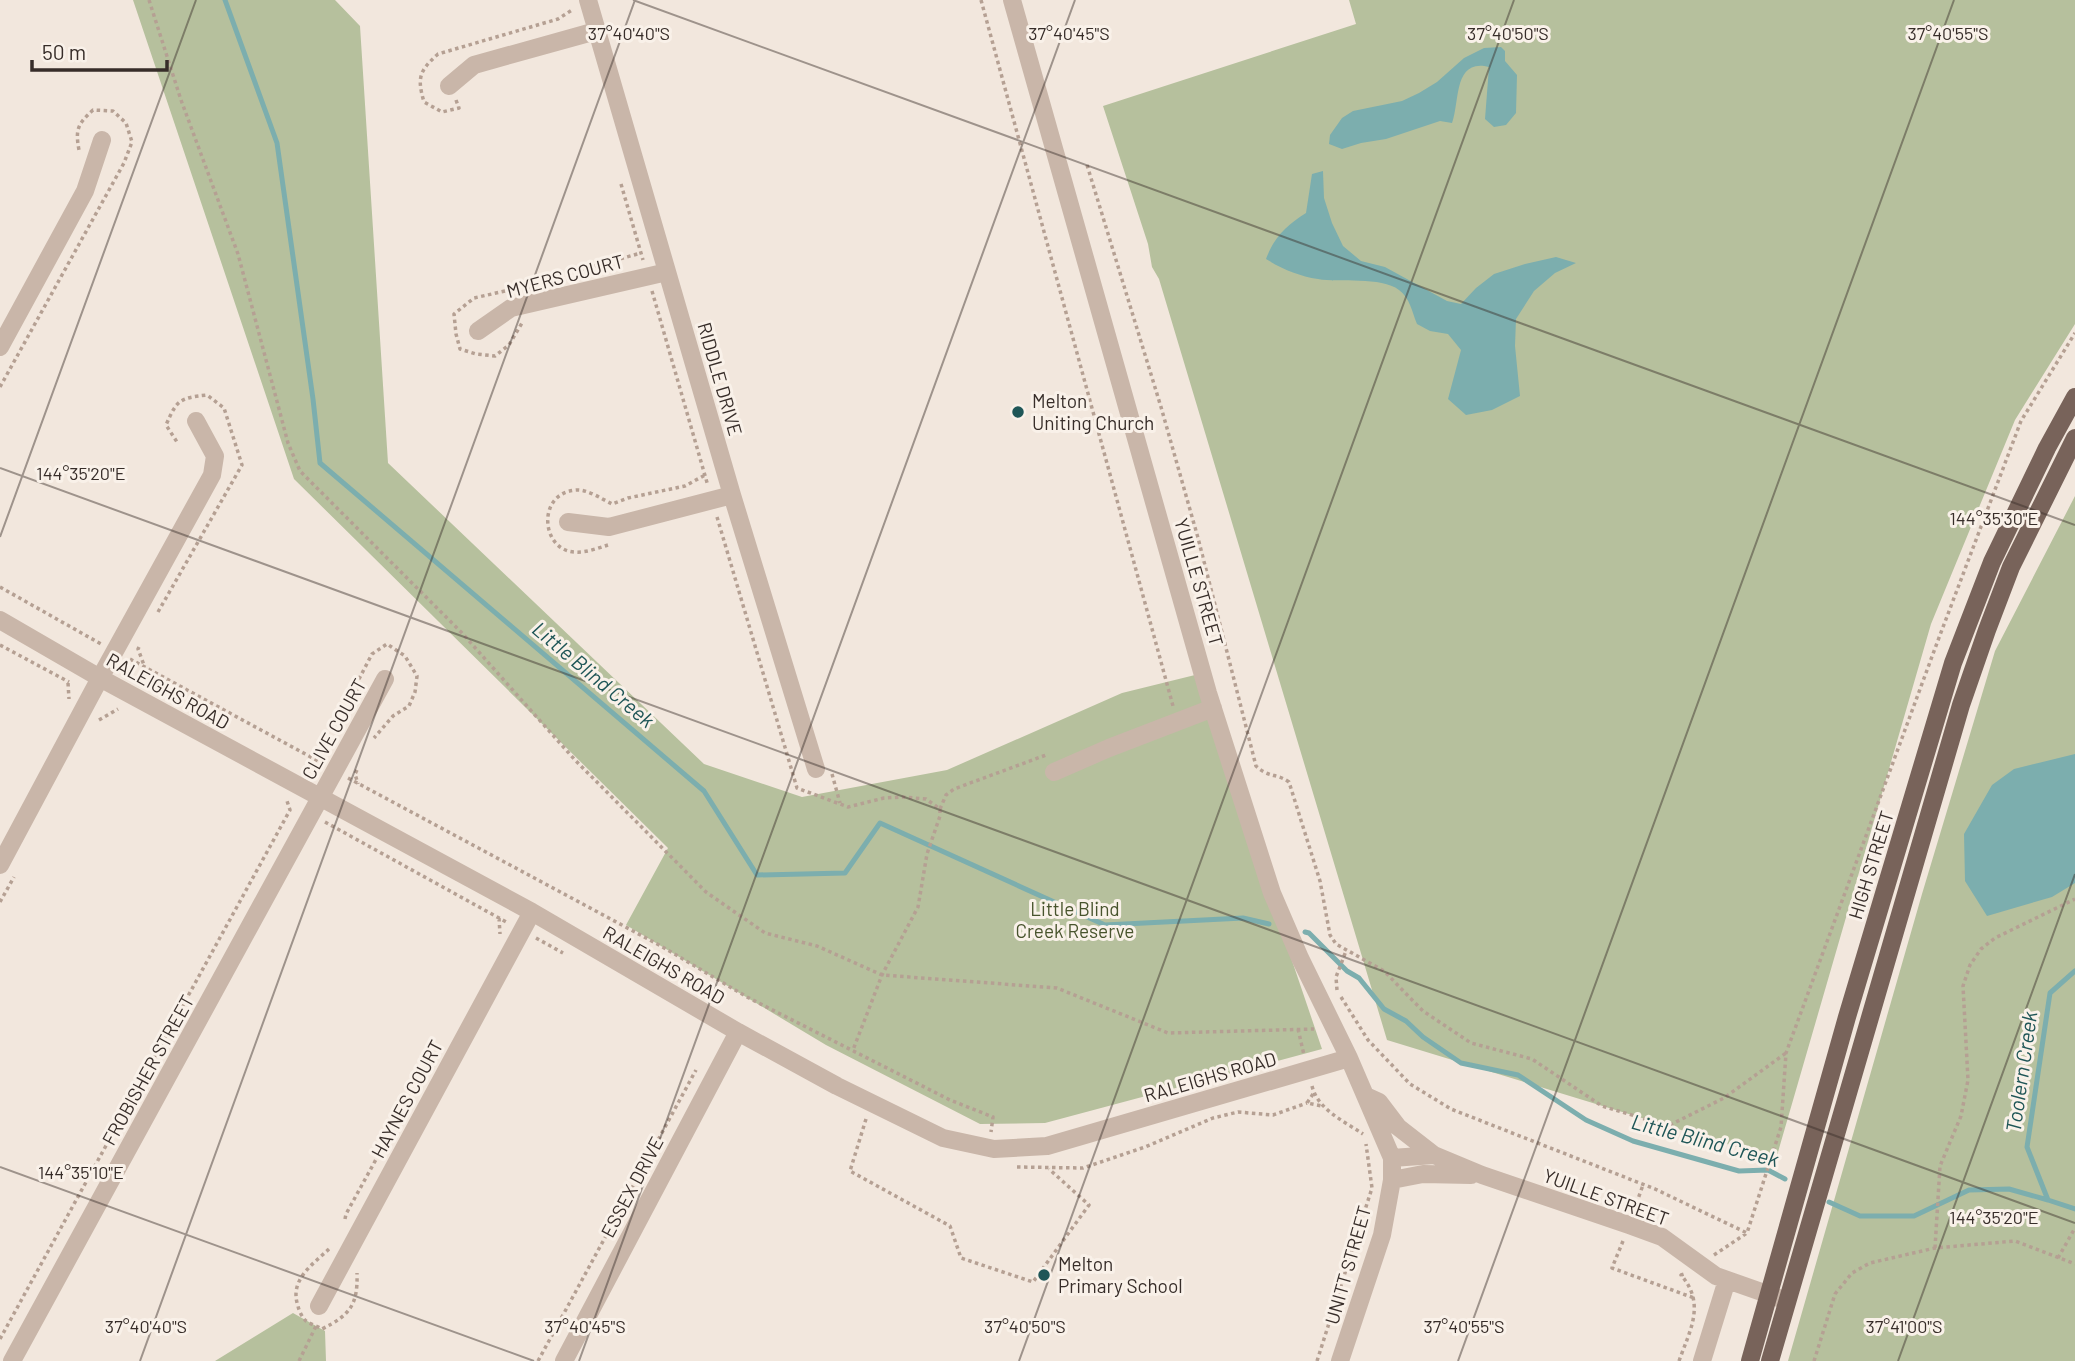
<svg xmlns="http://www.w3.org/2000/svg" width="2075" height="1361" viewBox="0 0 2075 1361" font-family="Barlow,sans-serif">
<rect width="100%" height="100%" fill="#f2e7dd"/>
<path fill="#b6c09d" d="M 133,0 L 335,0 L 360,26 L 388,463 L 704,764 L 802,797 L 947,770 L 1122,693 L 1195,675 L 1322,1049 L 1045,1123 L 980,1124 L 826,1045 L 626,925 L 668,848 L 294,479 Z
M 1349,0 L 2075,0 L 2075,324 L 2015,420 L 1931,624 L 1776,1159 L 1387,1040 L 1159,279 L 1152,267 L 1148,244 L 1103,106 L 1356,24 Z
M 2075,496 L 2075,1361 L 1788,1361 L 1922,894 L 1995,651 Z
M 293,1313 L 325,1331 L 326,1361 L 215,1361 Z"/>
<path fill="#7caeae" d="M 1501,47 L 1505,51 L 1505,61 L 1517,75 L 1516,113 L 1506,125 L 1494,127 L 1485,119 L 1489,67 C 1453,58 1460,102 1452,123 L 1440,121 L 1386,139 L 1361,143 L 1342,149 L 1329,144 L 1330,135 L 1342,118 L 1353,111 L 1402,101 L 1419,93 L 1437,82 L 1464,58 L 1484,48 Z
M 1323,171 L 1324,198 L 1332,223 L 1343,246 L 1361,261 L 1385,267 L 1447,301 L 1461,304 L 1476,288 L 1494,274 L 1525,264 L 1556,257 L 1576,263 L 1555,273 L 1534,291 L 1516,319 L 1515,346 L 1520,396 L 1492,410 L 1466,415 L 1448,399 L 1461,350 L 1448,334 L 1430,331 L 1417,324 C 1412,312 1410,298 1399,290 C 1381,276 1339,283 1318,279 C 1299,276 1282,269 1266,259 C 1274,237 1287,225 1306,213 L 1312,174 Z
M 2075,754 L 2075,883 L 2052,897 L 1987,916 L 1965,881 L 1964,834 L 1992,785 L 2014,769 Z"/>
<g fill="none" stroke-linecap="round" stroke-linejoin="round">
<path stroke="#7caeae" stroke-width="5" d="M 225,0 L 277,143 L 313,399 L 320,463 L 704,791 L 757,875 L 845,873 L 880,823 L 1105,925 L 1243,918 L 1269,924
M 1305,932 L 1309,933 L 1347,971 L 1359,978 L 1384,1009 L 1406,1021 L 1423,1037 L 1461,1063 L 1518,1075 L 1586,1120 L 1633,1141 L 1739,1171 L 1768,1170 L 1785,1179
M 2075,971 L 2050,993 L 2027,1147 L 2048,1200 L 2075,1209
M 1829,1202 L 1860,1216 L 1914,1216 L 1969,1190 L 2009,1189 L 2048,1200"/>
<path stroke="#b5a093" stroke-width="3.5" stroke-dasharray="3.5 3.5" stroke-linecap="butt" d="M 149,0 L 181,100 L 238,254 L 288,443 L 300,471 L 462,633 L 575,760 L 706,892 L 765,933 L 817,946 L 882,975 L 1057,988 L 1168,1033 L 1314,1029
M 981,0 L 1173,706
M 456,100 L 459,108 L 442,112 L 424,102 C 417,78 419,71 438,54 L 558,19 L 572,10
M 1087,165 L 1161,407 L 1198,538 L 1256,766 C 1269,778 1276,773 1289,782 L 1320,881 L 1330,935 L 1336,944 L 1384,971 L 1423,1011 L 1471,1043 L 1532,1059 L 1602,1106 L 1668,1126 L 1724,1098 L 1786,1053
M 621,184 L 643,260
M 526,285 L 641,253
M 505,291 L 474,298 L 454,314 L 456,334 L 460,349 L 476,354 L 495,356 L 509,345 L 522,323
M 652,291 L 708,486
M 0,387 L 124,163 L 132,142 L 126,123 L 113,111 L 93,110 C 78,124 75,129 79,150
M 717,517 L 797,788 L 848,807 L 884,798 L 902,797 L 926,799 L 940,809 L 940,816 L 927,854 L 918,907 L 882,975 L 853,1050
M 608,545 C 598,548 586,553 575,552 C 541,551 536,493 576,490 C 587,489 602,499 612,504 L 628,498 L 685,486 L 705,475
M 0,587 L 101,644
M 158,612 L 242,465 L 224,408 L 207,395 C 179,398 177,400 166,425 L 177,442
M 0,645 L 69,682
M 139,647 L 138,649 L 144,665
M 130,659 L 320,762
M 68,683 L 69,699
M 356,693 L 359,679 L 372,654 L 387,644 L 405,656 L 417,676 L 415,692 L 409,706 L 393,716 L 374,738
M 99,720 L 118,709
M 357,770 L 355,774 L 358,784
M 832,774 L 840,803
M 348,778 L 661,946 L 747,997 L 950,1100 L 993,1117 L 991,1132
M 940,809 L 946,795 L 954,789 L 1046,755
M 325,822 L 508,923
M 0,902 L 14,877
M 499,918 L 500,934
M 536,938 L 563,953
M 1337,990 L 1336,977 L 1346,951
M 1341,997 L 1368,1040 L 1410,1084 L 1451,1109 L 1655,1189 L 1747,1233
M 1298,1029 L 1304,1055
M 1312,1086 C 1318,1110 1344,1121 1363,1134
M 1313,1094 L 1307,1103 L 1322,1106
M 866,1119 L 850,1171 L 950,1226 L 961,1258 L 1033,1282 L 1089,1205 L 1049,1169
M 1017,1167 L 1083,1168 L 1145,1147 L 1213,1118 L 1238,1112 L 1273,1115 L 1307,1103
M 1634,1210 L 1643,1185
M 345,1219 L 346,1214 L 390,1134
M 1623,1241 L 1612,1268 L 1694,1298
M 1935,1248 L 1940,1166 L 1961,1116 L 1968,1080 L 1963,986 L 1970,965 L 1981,949 L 1995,938 L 2075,899
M 329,1249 C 312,1265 289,1280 298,1306 C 299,1311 302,1317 306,1321 C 310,1324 317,1326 322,1329 C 350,1315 358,1305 357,1273
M 1714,1255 L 1747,1233 L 1781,1127 L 1786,1053 L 1937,643 L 2021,421 L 2075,333
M 2058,1258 L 2075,1228
M 0,1339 L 290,810 L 287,801
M 299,1361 L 316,1326
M 538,1361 L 696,1070
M 1317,1361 L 1372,1188 L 1366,1144
M 1679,1361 C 1690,1330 1706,1304 1681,1275 L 1684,1274
M 1814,1361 L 1835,1294 L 1852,1273 L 1870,1263 L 1935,1248 L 2015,1241 L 2075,1264"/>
<path stroke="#c9b6a9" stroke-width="18" d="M 588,0 L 732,495 L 816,769
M 1012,0 L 1208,693 L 1272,893 L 1300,958 L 1349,1058 L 1392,1158 L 1392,1180 L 1382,1235 L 1340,1361
M 449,86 L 474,65 L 596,31
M 478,331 L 511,308 L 667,272
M 0,347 L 85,191 L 102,140
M 568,522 L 609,527 L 732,495
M 0,620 L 100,678 L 532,912 L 738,1032 L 837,1086 L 943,1138 L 994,1149 L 1047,1146 L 1349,1058
M 1054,772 L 1109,748 L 1213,708
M 0,865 L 100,678 L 212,475 L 215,456 L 196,421
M 1368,1097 L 1379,1102 L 1398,1127 L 1434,1155
M 1392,1158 L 1434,1155 L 1482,1175 L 1629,1225 L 1662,1237 L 1716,1276 L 1787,1301
M 1392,1180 L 1423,1174 L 1471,1175
M 319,1306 L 532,912
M 12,1361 L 385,679
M 564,1361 L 738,1032
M 1702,1361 L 1727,1280"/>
<path stroke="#78635a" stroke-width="18" d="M 1750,1361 L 1847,1017 L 1953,663 L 1992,562 L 2047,448 L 2075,397
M 1770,1361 L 1961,705 L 1987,630 L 2011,567 L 2075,438"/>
</g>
<path fill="none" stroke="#372d29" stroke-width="2" stroke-opacity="0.45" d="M 633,0 L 2075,525M 0,468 L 2075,1223M 0,537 L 196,0M 0,1167 L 534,1361M 140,1361 L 635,0M 579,1361 L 1075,0M 1019,1361 L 1514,0M 1458,1361 L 1954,0M 1898,1361 L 2075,874"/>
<g fill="#1f5657" stroke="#f9f1e9" stroke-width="2.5">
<circle cx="1018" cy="412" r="7"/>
<circle cx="1044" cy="1275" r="7"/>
</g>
<g text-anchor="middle" stroke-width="6" stroke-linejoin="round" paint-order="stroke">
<g font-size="19" fill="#372d29" stroke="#f9f1e9">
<text transform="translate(565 276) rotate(-15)" y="7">MYERS COURT</text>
<text transform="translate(720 379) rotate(74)" y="7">RIDDLE DRIVE</text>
<text transform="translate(1199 582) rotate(74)" y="7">YUILLE STREET</text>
<text transform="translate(168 691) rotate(29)" y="7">RALEIGHS ROAD</text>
<text transform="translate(334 729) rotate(-61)" y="7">CLIVE COURT</text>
<text transform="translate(1871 865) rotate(-73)" y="7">HIGH STREET</text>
<text transform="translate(664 965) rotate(30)" y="7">RALEIGHS ROAD</text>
<text transform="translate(148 1070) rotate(-61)" y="7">FROBISHER STREET</text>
<text transform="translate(1210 1077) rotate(-16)" y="7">RALEIGHS ROAD</text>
<text transform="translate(407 1099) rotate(-62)" y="7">HAYNES COURT</text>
<text transform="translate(632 1187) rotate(-62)" y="7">ESSEX DRIVE</text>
<text transform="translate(1606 1197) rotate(20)" y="7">YUILLE STREET</text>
<text transform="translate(1348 1265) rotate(-74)" y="7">UNITT STREET</text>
</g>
<g font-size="19" fill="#372d29" stroke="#f9f1e9" text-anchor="start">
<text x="1032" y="408">Melton<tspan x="1032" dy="22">Uniting Church</tspan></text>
<text x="1058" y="1271">Melton<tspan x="1058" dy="22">Primary School</tspan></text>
</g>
<g font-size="19" fill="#48542d" stroke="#f9f1e9">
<text x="1075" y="916">Little Blind<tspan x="1075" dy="22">Creek Reserve</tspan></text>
</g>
<g font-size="21" font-style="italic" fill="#1f5657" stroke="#f9f1e9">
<text transform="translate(593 675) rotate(40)" y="7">Little Blind Creek</text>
<text transform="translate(2022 1072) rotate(-82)" y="7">Toolern Creek</text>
<text transform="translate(1705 1141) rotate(15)" y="7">Little Blind Creek</text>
</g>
</g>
<g font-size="18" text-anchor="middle" fill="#372d29" stroke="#f9f1e9" stroke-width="6" stroke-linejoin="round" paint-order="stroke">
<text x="629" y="40">37°40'40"S</text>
<text x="1069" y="40">37°40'45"S</text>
<text x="1508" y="40">37°40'50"S</text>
<text x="1948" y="40">37°40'55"S</text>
<text x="81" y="480">144°35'20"E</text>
<text x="1994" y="525">144°35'30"E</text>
<text x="81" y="1179">144°35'10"E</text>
<text x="1994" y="1224">144°35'20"E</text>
<text x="146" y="1333">37°40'40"S</text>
<text x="585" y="1333">37°40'45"S</text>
<text x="1025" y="1333">37°40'50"S</text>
<text x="1464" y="1333">37°40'55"S</text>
<text x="1904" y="1333">37°41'00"S</text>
</g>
<path d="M32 60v10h135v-10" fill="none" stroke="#372d29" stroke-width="3.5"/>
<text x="42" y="60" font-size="21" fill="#372d29" stroke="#f9f1e9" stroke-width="5" paint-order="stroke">50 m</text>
</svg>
